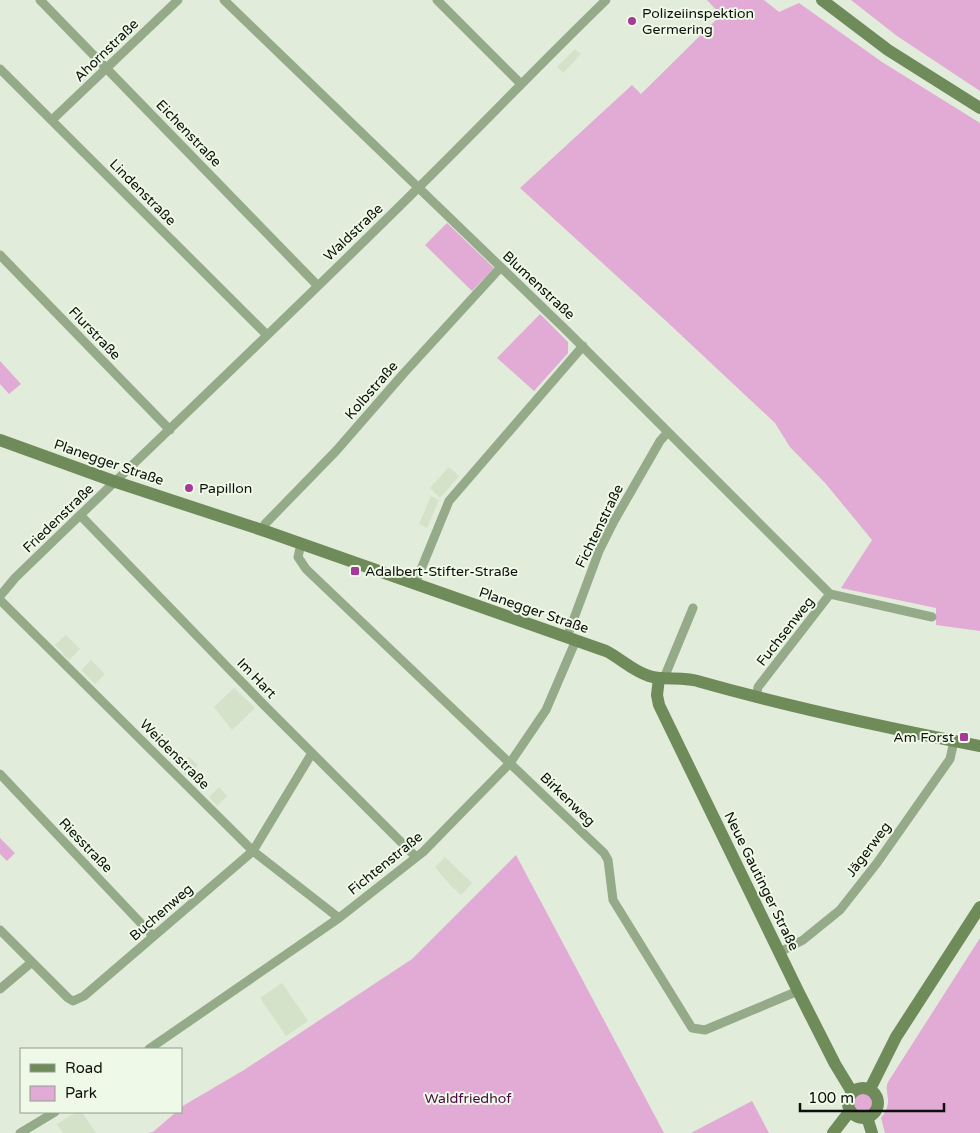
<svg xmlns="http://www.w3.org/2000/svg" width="980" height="1133" viewBox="0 0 980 1133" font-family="'Varela Round',sans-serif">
<rect width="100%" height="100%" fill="#e1ecda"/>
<path fill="#d3e2c9" d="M 575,49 L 581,54 L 563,73 L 557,67 Z
M 449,467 L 459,476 L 440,498 L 430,488 Z
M 431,496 L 439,500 L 427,528 L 419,524 Z
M 66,635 L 80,649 L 69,660 L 55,645 Z
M 91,660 L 105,674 L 95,684 L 81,670 Z
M 234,688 L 255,708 L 232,730 L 214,707 Z
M 189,757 L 198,765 L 186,776 L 178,767 Z
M 219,787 L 227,796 L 217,806 L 209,797 Z
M 445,857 L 472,883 L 461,895 L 451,886 L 435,867 Z
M 282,983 L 308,1021 L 286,1036 L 260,998 Z
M 77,1112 L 82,1112 L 96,1133 L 63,1133 L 57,1124 Z"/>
<path fill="#e1abd6" d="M 707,0 L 764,0 L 779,12 L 799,3 L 882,62 L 980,123 L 980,631 L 936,625 L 936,608 L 841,588 L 872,540 L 826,484 L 790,447 L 775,423 L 665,320 L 520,188 L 632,85 L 641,94 L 721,15 Z
M 851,0 L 980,0 L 980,91 L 897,36 Z
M 447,223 L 494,268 L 472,291 L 425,245 Z
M 540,314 L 568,342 L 568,353 L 534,391 L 497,358 Z
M 0,361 L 21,384 L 9,394 L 0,384 Z
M 0,838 L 15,853 L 7,861 L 0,854 Z
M 516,855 L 664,1133 L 148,1133 L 153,1132 L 176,1112 L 181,1112 L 181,1107 L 244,1070 L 412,959 Z
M 980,938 L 980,1133 L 885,1133 L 881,1118 C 895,1100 883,1094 888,1082 Z
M853 1103a10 10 0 1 1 20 0a10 10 0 1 1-20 0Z
M 752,1101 L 769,1133 L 691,1133 Z"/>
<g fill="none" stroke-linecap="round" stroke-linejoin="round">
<path stroke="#95aa88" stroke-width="9" d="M 40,0 L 318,286
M 224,0 L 567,331 L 830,594
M 437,0 L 520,83
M 0,69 L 267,335
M 52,120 L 178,0
M 0,255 L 170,430
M 80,515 L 263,704 L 416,857
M 262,530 L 265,524 L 336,451 L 404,373 L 501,267
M 301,544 L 298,557 L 306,569 L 604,853 L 608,860 L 613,900 L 692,1028 L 705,1030 L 798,991
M 415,584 L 449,501 L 583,346
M 0,596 L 15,578 C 149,448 285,320 418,188 C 481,126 542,62 606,0
M 0,600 L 253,851 L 339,918
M 567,637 L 599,551 L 614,521 L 660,441 L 668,432
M 664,678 L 693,608
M 756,698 L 758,687 L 830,594 L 932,617
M 0,774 L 153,936
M 0,930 L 32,962
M 780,952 L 803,940 L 840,910 L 877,863 L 950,759 L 954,741
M 0,989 L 32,962 L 68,998 L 73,1001 L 84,996 L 253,851 L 312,753
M 149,1049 L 339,918 L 423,852 L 510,763 L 546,710 L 576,640
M 20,1133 L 55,1112"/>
<path stroke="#6e8b59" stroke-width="12" d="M 822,0 L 888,50 L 980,108
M 0,440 L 116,482 L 268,532 L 606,651 C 620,658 633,671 649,676 C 665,681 683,676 701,682 C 793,708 887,728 980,746
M 659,678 L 657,695 L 659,705 L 798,991 L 835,1064 L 852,1092
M848 1103a15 15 0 1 1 30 0a15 15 0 1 1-30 0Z
M 870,1089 L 896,1037 L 980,907
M 867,1117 L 872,1133
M 833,1133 L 850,1111"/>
</g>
<g fill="#a73998" stroke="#eef9e7" stroke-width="2">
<circle cx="632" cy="21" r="5"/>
<circle cx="189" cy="488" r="5"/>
<rect x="350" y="566" width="10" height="10" rx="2.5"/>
<rect x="959" y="732" width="10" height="10" rx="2.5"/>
</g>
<g text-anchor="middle" stroke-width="4" stroke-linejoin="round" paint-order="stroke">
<g font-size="14" fill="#0e110b" stroke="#eef9e7" text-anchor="start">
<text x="642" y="18">Polizeiinspektion<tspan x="642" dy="16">Germering</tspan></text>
<text x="199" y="493">Papillon</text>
<text x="365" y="576">Adalbert-Stifter-Straße</text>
<text x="954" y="742" text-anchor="end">Am Forst</text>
</g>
<g font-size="14" fill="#0e110b" stroke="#eef9e7">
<text transform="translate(106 50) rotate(-44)" y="5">Ahornstraße</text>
<text transform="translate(189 133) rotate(46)" y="5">Eichenstraße</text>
<text transform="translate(143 192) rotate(45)" y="5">Lindenstraße</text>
<text transform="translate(353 232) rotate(-44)" y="5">Waldstraße</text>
<text transform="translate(539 285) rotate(43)" y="5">Blumenstraße</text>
<text transform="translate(95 333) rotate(46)" y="5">Flurstraße</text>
<text transform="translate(371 390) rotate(-49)" y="5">Kolbstraße</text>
<text transform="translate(109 462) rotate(19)" y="5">Planegger Straße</text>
<text transform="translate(58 518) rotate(-44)" y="5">Friedenstraße</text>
<text transform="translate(599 526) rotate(-64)" y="5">Fichtenstraße</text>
<text transform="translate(534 610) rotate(19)" y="5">Planegger Straße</text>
<text transform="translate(785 631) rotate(-52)" y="5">Fuchsenweg</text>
<text transform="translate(257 678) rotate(46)" y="5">Im Hart</text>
<text transform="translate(175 754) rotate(45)" y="5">Weidenstraße</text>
<text transform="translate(568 799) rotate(44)" y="5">Birkenweg</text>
<text transform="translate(86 845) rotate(46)" y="5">Riesstraße</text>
<text transform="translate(868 849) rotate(-53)" y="5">Jägerweg</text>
<text transform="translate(385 863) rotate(-39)" y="5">Fichtenstraße</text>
<text transform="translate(762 881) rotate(64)" y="5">Neue Gautinger Straße</text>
<text transform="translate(161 912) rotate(-41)" y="5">Buchenweg</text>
</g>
<g font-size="14" fill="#4c0a45" stroke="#eef9e7">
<text x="468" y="1103">Waldfriedhof</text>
</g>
</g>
<rect x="20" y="1048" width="162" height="65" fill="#eef9e7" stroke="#949c8f"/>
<rect x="30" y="1064" width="25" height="8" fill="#6e8b59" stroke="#949c8f"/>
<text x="65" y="1073" font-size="15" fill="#0e110b">Road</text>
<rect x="30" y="1086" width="25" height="15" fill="#e1abd6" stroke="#949c8f"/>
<text x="65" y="1098" font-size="15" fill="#0e110b">Park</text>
<path d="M800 1103v8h144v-8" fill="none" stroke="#0e110b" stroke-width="2.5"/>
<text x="808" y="1103" font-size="15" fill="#0e110b" stroke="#eef9e7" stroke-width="4" paint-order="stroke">100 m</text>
</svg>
